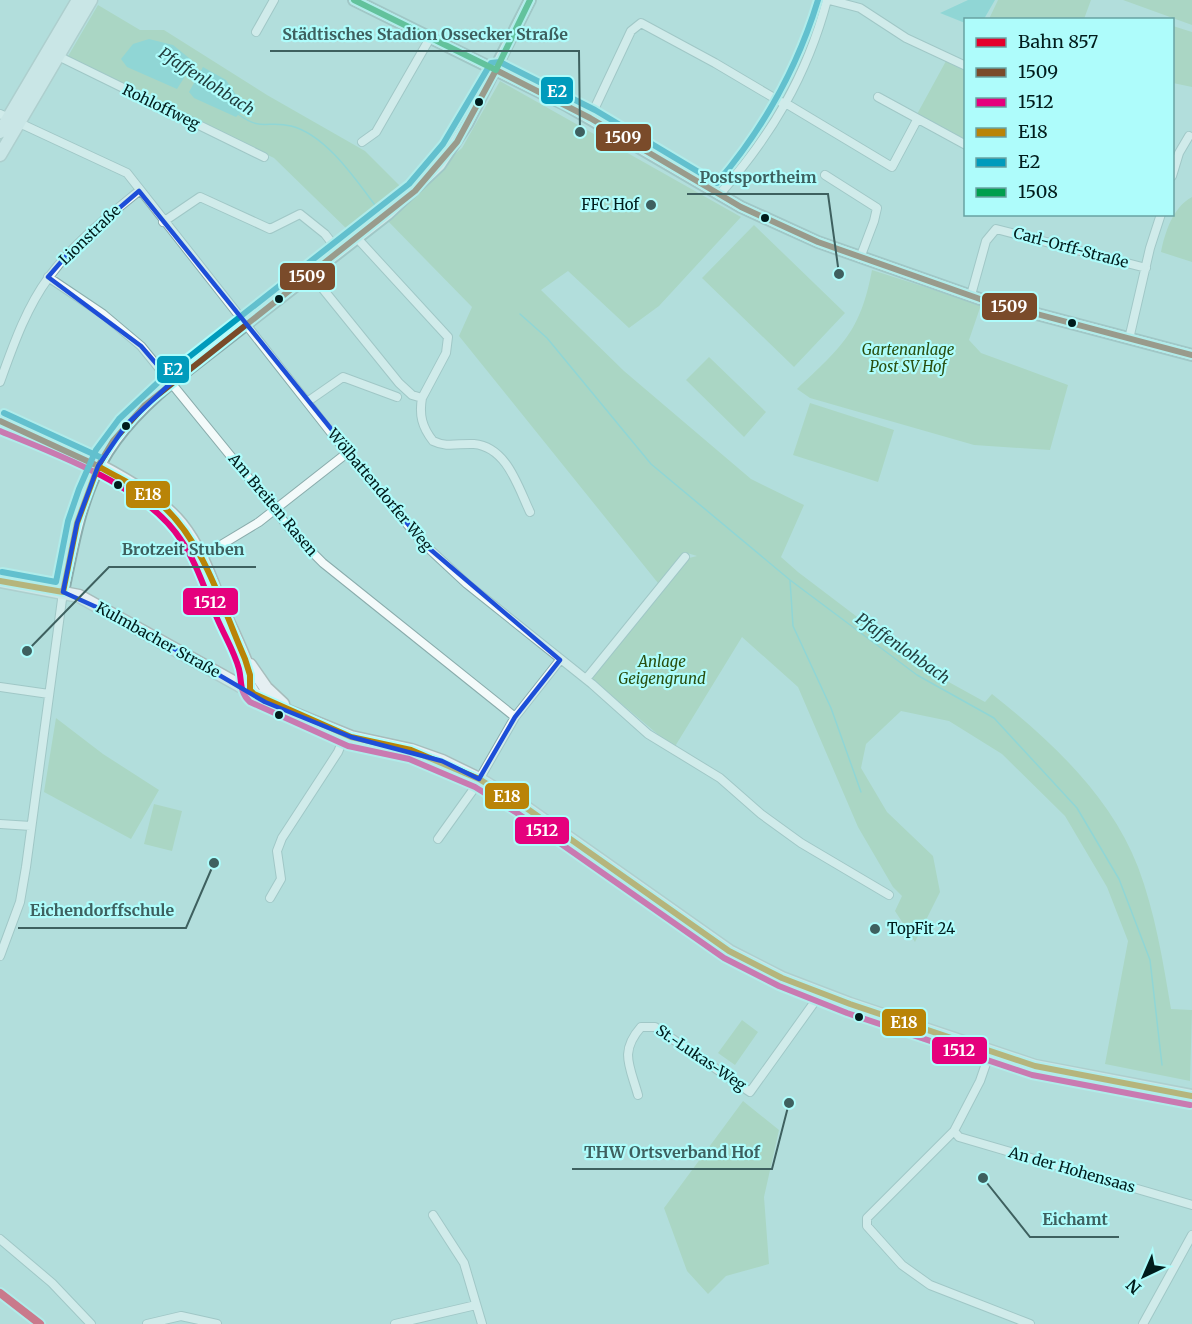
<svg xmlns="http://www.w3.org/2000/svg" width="1192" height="1324" viewBox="0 0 1192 1324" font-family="Merriweather,serif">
<rect width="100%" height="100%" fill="#b2dedc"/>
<path fill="#a0cda6" d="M 998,0 L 1091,0 L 1084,19 L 989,19 Z
M 1123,0 L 1192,0 L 1192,25 Z
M 98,5 L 140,30 L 164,30 L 267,95 L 365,151 L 408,194 L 462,148 L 500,81 L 741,217 L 659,306 L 629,328 L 568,271 L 541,290 L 624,371 L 751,479 L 804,505 L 781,557 L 798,572 L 927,670 L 985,702 L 992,694 C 1051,741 1110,795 1138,867 C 1155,912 1163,961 1171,1009 L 1192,1010 L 1190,1081 L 1105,1064 L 1128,941 L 1107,887 L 1065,816 L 1002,754 L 949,721 L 901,711 L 866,744 L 861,768 L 887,812 L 933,856 L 940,892 L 915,942 L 895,911 L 902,896 L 893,887 L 858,827 L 798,687 L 742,637 L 674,748 L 591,678 L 689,558 L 697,556 L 684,552 L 658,583 L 459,336 L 472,307 L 382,215 L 353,235 L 274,158 L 67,58 Z
M 1173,26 L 1192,32 L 1192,87 L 1173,83 Z
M 946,61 L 965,71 L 965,144 L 916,116 Z
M 1192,197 L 1192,262 L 1161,252 C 1165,232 1173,207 1192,197 Z
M 754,225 L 845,313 L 794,367 L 702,278 Z
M 872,270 L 981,305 L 969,340 L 981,353 L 1068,385 L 1050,450 L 974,445 L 810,398 L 797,389 C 842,346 860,333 872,270 Z
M 709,357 L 766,412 L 744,437 L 686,380 Z
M 810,403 L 894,430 L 878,482 L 793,455 Z
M 56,718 L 103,754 L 159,790 L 131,839 L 44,792 Z
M 154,804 L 182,811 L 172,851 L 144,844 Z
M 742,1020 L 758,1032 L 735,1065 L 718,1053 Z
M 743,1101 L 779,1130 L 764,1197 L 769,1264 L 726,1276 L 708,1294 L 687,1271 L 664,1208 Z"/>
<path fill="#66cdcd" d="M 968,0 L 995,0 L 984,19 L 966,20 L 965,23 L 940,13 Z
M 149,39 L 173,45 L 194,62 L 177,89 L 127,67 L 121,59 L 133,44 Z
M 203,67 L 226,80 L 245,108 L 236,117 L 194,98 L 189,92 Z"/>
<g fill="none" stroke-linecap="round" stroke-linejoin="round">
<path stroke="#66cdcd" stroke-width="1.5" d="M 238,114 C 262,132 267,120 291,126 C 328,135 360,186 381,213
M 520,314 L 547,338 L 651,464 L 790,580 L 917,675 L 994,718 L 1077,808 L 1119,879 L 1150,960 L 1162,1065
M 790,580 L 793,626 L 831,708 L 861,792"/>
<g stroke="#8aacac" stroke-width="10">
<path id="street" d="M 829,0 L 860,8 L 906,38 L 966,66
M 256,32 L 274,0
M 58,56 L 264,157
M 878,97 L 966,145
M 787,104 L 892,167 L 917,120
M 0,114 L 127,173 L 347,453 L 424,544 L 467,584 L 592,684 L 648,734 L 720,778 L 761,814 L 801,843 L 889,895
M 590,118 L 631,31 L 641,23 L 715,63 L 786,105
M 362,142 L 376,132 L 430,38
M 825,175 L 877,208 L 874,221 L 860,258
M 1172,176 L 1179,153 L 1189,136
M 719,195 C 771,136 807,76 827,0
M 163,222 L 200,197 L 270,229 L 300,214 L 325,234 L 338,251
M 310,273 L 399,383 L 412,395 L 422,398 L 446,353 L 448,337 L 357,238
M 48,277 L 103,314 L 141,346 L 295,535 L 323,563 L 515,717
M 971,295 L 986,241 L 996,229 L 1146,268
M 1129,339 L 1150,248 L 1161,214
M 0,382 C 13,346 26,308 49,277 C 74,243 107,217 139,191
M 422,398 C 419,415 422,427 433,441 C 447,448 459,443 474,444 C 507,447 518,487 530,512
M 307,402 L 343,377 L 397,397
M 201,557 L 259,522 L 347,453
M 586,679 L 685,557
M 0,687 L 49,694
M 0,824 L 31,826
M 438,839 L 473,790 L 515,717 L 560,660
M 270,898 L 281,879 L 277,851 L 282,838 L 338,752 L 345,735
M 0,956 L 20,902 L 26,867 L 63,592
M 990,1052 L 980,1081 L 954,1131 L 867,1218 L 867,1226 L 902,1265 L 930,1285 L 1030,1324
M 638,1095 C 630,1066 619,1052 641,1027 L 655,1027 L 750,1092 L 821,993
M 954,1131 L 959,1137 L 1192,1205
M 433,1215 L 464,1263 L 482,1324
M 0,1239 L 52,1283 L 91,1324
M 147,1324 L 181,1316 L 217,1324
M 395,1324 L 476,1305
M 1143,1324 L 1192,1235"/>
</g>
<g stroke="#8aacac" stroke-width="14">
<path id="secondary" d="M 354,0 L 566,105 L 741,207 L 818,242 L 980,299 L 1192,355
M 63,592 C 83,493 91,450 172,382 L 388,214 L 440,165 L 467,124 L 530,0"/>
</g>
<g stroke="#a7bdbc" stroke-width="15">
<path id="primary" d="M 0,132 L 78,0
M 0,155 L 91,0
M 0,421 C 53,443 145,480 181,524 C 201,549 211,580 223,610 C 231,629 241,648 248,668 L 249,685 L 254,694
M 0,581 L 79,596 L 280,708 L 351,737 L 411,750 L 442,761 L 479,779 L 522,805 L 729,951 L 782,978 L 850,1004 L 1035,1066 L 1192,1096
M 250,665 L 266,688 L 283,704"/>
</g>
<use href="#street" stroke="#f3fafa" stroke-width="8"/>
<use href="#secondary" stroke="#edf4f6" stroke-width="10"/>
<use href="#primary" stroke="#e5eff2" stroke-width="12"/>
<g stroke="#aefcfb" stroke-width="10">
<path id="bus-1" d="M 496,70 L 590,118 L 741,207 L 818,242 L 980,299 L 1192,355
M 0,421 L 98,466
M 98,466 L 113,441 L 145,405 L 415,191 L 457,142 L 496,70"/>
</g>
<g stroke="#aefcfb" stroke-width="10">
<path id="bus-2" d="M 0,431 C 58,455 146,486 181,540 C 199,566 207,598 221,627 C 227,640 235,654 239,669 C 242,681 239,692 250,702 L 348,746 L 409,759 L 475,787 L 517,813 L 724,958 L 779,986 L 847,1013 L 1032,1075 L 1190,1105"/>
</g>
<g stroke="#aefcfb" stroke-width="10">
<path id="bus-3" d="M 0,581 L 63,592 L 77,523 L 98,466 C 118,478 144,489 162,505 C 205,544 222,607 245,659 L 250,675 L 250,690 L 254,694 L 351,737 L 411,750 L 479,779 L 522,805 L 729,951 L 782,978 L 850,1004 L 1035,1066 L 1192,1096"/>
</g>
<g stroke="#aefcfb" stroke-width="10">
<path id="bus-4" d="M 4,413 L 102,458
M 2,572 L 56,582 L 68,521 L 79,489 L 96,450 L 119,419 L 166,375 L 409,184 L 443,144 L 491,63 L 500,62 L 595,110 L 717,183 C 764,128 797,69 818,0"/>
</g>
<g stroke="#aefcfb" stroke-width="10">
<path id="bus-5" d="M 354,0 L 496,70
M 496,70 L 530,0"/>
</g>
<use href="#bus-1" stroke="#7a4b2a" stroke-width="6"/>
<use href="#bus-2" stroke="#e5007d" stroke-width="6"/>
<use href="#bus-3" stroke="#b98407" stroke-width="6"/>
<use href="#bus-4" stroke="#009bbc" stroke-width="6"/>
<use href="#bus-5" stroke="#009f4e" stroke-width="6"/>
<g stroke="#aefcfb" stroke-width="12">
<path id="rail-1" d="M 0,1293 L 40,1324"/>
</g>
<use href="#rail-1" stroke="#e4002b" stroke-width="8"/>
</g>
<path d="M0 0H1192V1324H0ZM 139,191 L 424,544 L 560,660 L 515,717 L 479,779 L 442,761 L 351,737 L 265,702 L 125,620 L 63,592 L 77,523 L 98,466 L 126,425 L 172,382 L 141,346 L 48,277 L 74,247 Z" fill="#b2dedc" fill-opacity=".55" fill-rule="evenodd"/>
<path fill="none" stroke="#1d4ed8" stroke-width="4.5" stroke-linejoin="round" d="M 139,191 L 424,544 L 560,660 L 515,717 L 479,779 L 442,761 L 351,737 L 265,702 L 125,620 L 63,592 L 77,523 L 98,466 L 126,425 L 172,382 L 141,346 L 48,277 L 74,247 Z"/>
<g fill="#001c1c" stroke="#aefcfb" stroke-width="2">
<circle cx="479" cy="102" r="5"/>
<circle cx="765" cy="218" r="5"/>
<circle cx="279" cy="299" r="5"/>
<circle cx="1072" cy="323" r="5"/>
<circle cx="126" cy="426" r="5"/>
<circle cx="118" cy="485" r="5"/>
<circle cx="279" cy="715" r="5"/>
<circle cx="859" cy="1017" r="5"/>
</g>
<g fill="#3e605f" stroke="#aefcfb" stroke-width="2">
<circle cx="651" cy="205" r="6"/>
<circle cx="875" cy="929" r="6"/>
</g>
<g text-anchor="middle" stroke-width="4.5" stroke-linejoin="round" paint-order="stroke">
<g font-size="15" fill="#001c1c" stroke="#aefcfb">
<text transform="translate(161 107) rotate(26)" y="5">Rohloffweg</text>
<text transform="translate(90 235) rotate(-44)" y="5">Lionstraße</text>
<text transform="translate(1071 248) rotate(15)" y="5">Carl-Orff-Straße</text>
<text transform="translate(380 490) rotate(50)" y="5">Wölbattendorfer Weg</text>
<text transform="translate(273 505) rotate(50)" y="5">Am Breiten Rasen</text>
<text transform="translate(158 640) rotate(29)" y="5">Kulmbacher Straße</text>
<text transform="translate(701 1058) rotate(34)" y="5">St.-Lukas-Weg</text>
<text transform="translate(1072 1170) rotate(16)" y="5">An der Hohensaas</text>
</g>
<g font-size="15" fill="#001c1c" stroke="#aefcfb" text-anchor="end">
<text x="639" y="210">FFC Hof</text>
<text x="887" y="934" text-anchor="start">TopFit 24</text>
</g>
<g font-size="15" font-style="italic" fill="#294e0e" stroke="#aefcfb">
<text x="908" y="355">Gartenanlage<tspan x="908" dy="17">Post SV Hof</tspan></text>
<text x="662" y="667">Anlage<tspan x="662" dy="17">Geigengrund</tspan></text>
</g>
<g font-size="16" font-style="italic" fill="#223e3e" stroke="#aefcfb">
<text transform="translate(207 81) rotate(33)" y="6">Pfaffenlohbach</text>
<text transform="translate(903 648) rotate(35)" y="6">Pfaffenlohbach</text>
</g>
</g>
<path fill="none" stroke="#3e605f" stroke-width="2" d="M580 132L579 51H270M839 274L828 194H687M27 651L109 567H256M214 863L186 928H18M789 1103L772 1169H572M983 1178L1030 1237H1119"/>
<g fill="#3e605f" stroke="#aefcfb" stroke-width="2">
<circle cx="580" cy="132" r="6"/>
<circle cx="839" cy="274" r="6"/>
<circle cx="27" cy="651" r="6"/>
<circle cx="214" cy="863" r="6"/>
<circle cx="789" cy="1103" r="6"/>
<circle cx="983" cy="1178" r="6"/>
</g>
<g font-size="16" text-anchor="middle" font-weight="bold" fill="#3e605f" stroke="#aefcfb" stroke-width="4.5" stroke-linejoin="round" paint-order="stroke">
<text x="425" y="40">Städtisches Stadion Ossecker Straße</text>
<text x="758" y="183">Postsportheim</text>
<text x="183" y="555">Brotzeit Stuben</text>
<text x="102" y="916">Eichendorffschule</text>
<text x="672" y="1158">THW Ortsverband Hof</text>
<text x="1075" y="1225">Eichamt</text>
</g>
<g stroke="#aefcfb" stroke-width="2">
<rect x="540" y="76" width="34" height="29" rx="6" fill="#009bbc"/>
<rect x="595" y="123" width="57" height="29" rx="6" fill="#7a4b2a"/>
<rect x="279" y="262" width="57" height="29" rx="6" fill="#7a4b2a"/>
<rect x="981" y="292" width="57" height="29" rx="6" fill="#7a4b2a"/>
<rect x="156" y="355" width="34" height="29" rx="6" fill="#009bbc"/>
<rect x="125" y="480" width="46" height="29" rx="6" fill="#b98407"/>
<rect x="182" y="587" width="57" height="29" rx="6" fill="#e5007d"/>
<rect x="484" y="782" width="46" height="28" rx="6" fill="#b98407"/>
<rect x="514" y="816" width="56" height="29" rx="6" fill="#e5007d"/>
<rect x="881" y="1008" width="46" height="29" rx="6" fill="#b98407"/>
<rect x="931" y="1036" width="57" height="29" rx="6" fill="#e5007d"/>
</g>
<g font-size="16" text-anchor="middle" font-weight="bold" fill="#fff">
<text x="557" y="97">E2</text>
<text x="623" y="143">1509</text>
<text x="307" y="282">1509</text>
<text x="1009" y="312">1509</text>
<text x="173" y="375">E2</text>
<text x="148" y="500">E18</text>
<text x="210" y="608">1512</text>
<text x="507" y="802">E18</text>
<text x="542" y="836">1512</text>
<text x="904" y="1028">E18</text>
<text x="959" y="1056">1512</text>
</g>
<rect x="964" y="18" width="210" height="198" fill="#aefcfb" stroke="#68a2a2" stroke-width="1.5"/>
<rect x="976" y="38" width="30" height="9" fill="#e4002b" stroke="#68a2a2" stroke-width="1.5"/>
<text x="1018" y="48" font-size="18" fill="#001c1c">Bahn 857</text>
<rect x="976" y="68" width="30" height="9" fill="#7a4b2a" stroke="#68a2a2" stroke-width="1.5"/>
<text x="1018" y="78" font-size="18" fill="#001c1c">1509</text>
<rect x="976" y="98" width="30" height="9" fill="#e5007d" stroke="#68a2a2" stroke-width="1.5"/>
<text x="1018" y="108" font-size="18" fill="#001c1c">1512</text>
<rect x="976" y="128" width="30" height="9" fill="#b98407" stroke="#68a2a2" stroke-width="1.5"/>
<text x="1018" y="138" font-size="18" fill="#001c1c">E18</text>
<rect x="976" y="158" width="30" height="9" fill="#009bbc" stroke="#68a2a2" stroke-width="1.5"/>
<text x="1018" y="168" font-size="18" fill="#001c1c">E2</text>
<rect x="976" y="188" width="30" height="9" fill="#009f4e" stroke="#68a2a2" stroke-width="1.5"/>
<text x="1018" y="198" font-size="18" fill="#001c1c">1508</text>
<g transform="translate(1144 1276) rotate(224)" stroke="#aefcfb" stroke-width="4.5" paint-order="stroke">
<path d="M0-4.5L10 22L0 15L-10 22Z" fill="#001c1c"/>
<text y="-9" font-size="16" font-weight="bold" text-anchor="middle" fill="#001c1c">N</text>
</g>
</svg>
